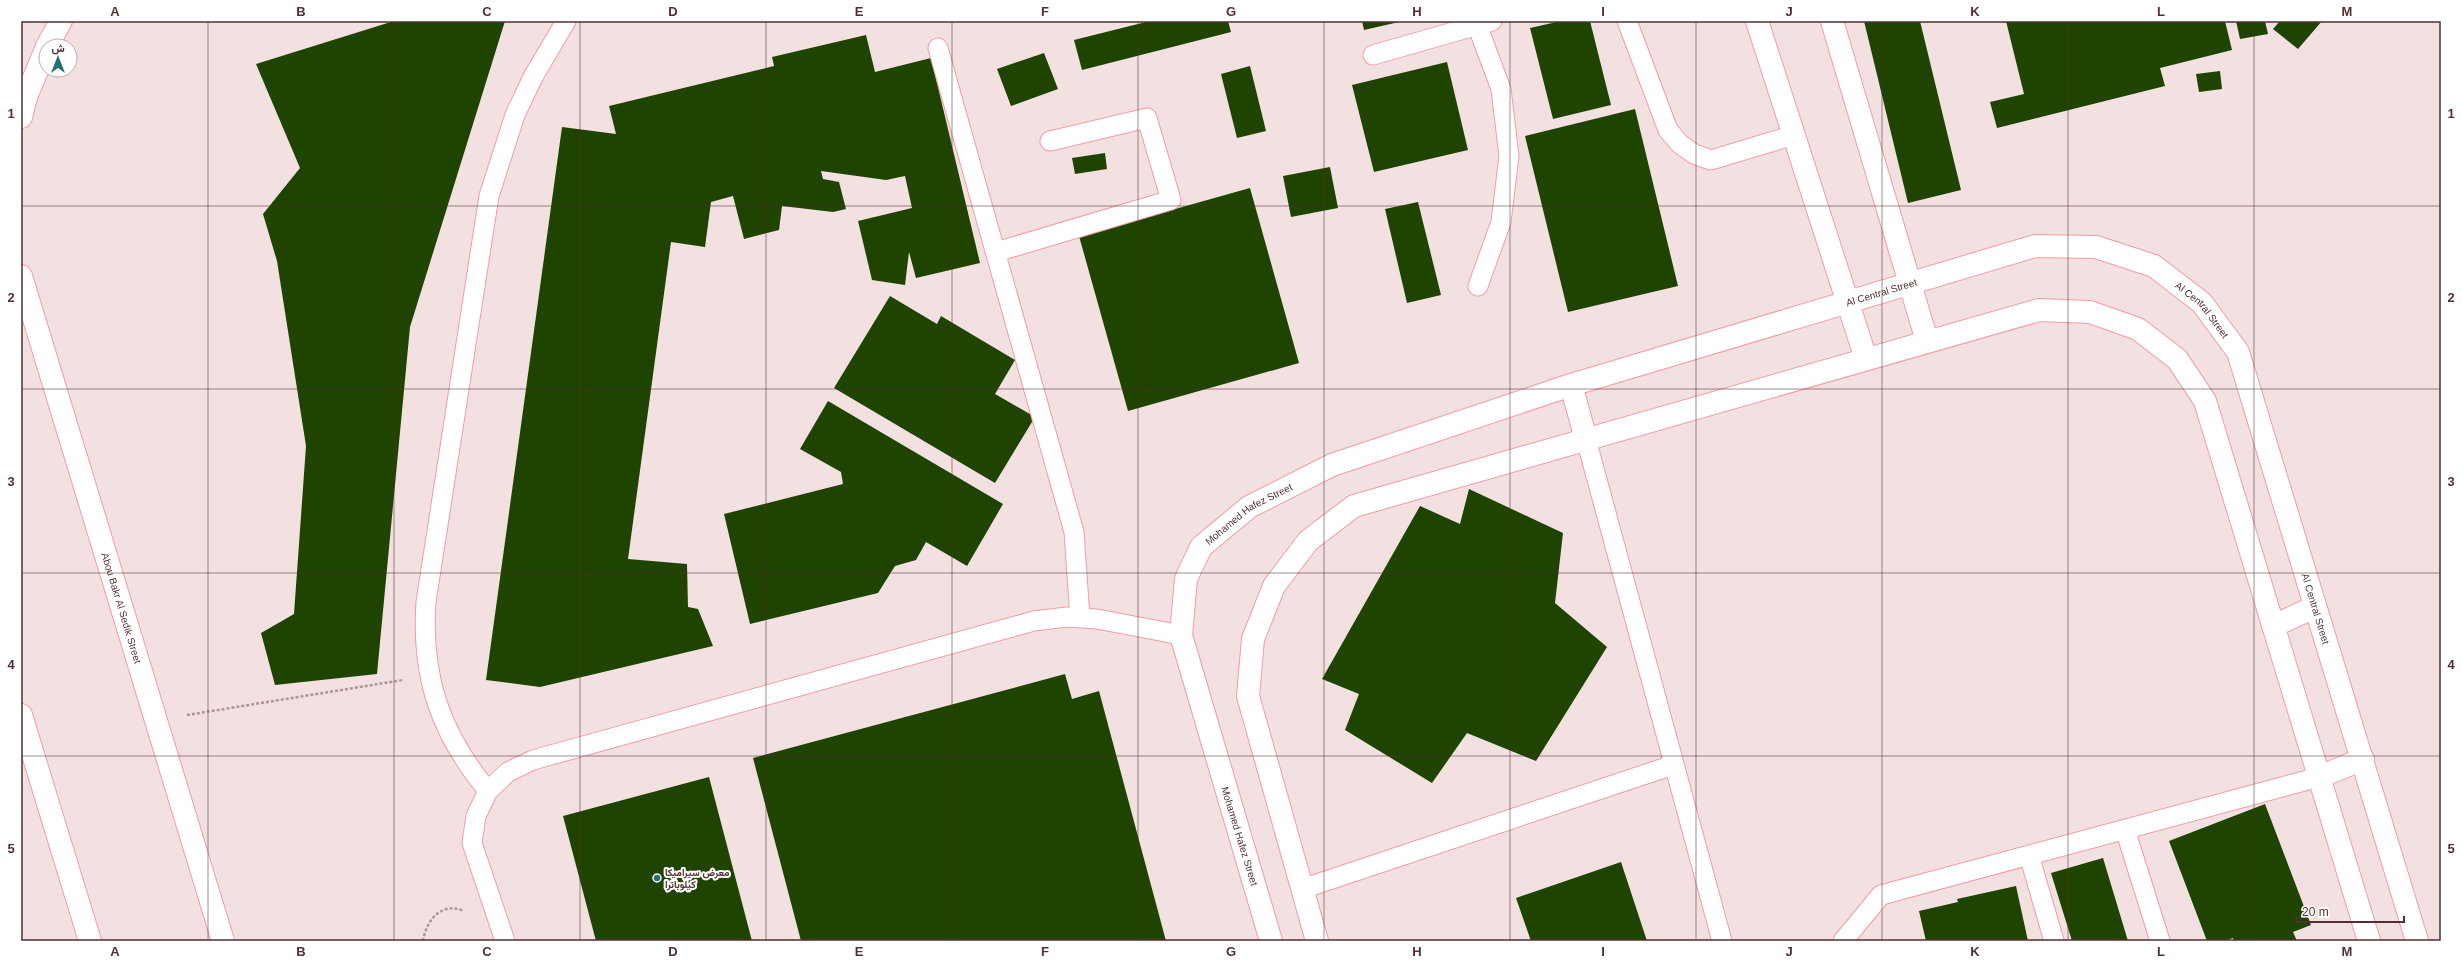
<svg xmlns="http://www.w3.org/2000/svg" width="2462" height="962" viewBox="0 0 2462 962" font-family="Helvetica,Vazirmatn,sans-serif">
<rect width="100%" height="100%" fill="#f3e0e1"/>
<path fill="#1f4400" d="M 394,21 L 505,21 L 410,327 L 377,674 L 275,685 L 261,633 L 294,614 L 306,446 L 277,261 L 263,214 L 300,168 L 256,64 Z
M 1150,21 L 1228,21 L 1231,32 L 1082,70 L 1074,40 Z
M 1362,21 L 1399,21 L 1399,22 L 1364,30 Z
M 1561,21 L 1590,21 L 1611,105 L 1553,119 L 1530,28 Z
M 1864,21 L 1920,21 L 1961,190 L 1908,203 Z
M 2006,21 L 2225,21 L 2232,50 L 2160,68 L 2165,86 L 1997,128 L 1990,102 L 2024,94 Z
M 2236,21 L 2265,21 L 2268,34 L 2240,39 Z
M 2280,21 L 2322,21 L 2298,49 L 2273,29 Z
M 866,35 L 875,72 L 931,58 L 980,263 L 916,278 L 909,252 L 905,285 L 872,280 L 858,221 L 912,208 L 905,176 L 886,180 L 821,171 L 823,179 L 839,182 L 846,209 L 833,212 L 782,206 L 779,230 L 744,239 L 733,196 L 711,202 L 705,247 L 671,242 L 628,559 L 687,564 L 688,607 L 698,609 L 713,646 L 540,687 L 486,680 L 562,127 L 616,134 L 609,106 L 774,66 L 772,57 Z
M 1044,53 L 1058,89 L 1011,106 L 997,69 Z
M 1447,62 L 1468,150 L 1374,172 L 1352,85 Z
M 1250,66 L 1266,131 L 1237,138 L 1221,74 Z
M 2220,71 L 2222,89 L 2199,92 L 2196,74 Z
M 1635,109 L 1678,286 L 1568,312 L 1525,136 Z
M 1105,153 L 1107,169 L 1075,174 L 1072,158 Z
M 1330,167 L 1338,208 L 1291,217 L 1283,176 Z
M 1250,188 L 1299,363 L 1128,411 L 1079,236 Z
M 1418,202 L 1441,295 L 1407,303 L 1385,209 Z
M 890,296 L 937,324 L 941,316 L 1015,360 L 995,394 L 1035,417 L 995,483 L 834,388 Z
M 828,401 L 1003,504 L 967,566 L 926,542 L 916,560 L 895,566 L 878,593 L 750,624 L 724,514 L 843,484 L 841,472 L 800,449 Z
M 1469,489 L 1563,533 L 1555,603 L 1607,647 L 1536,761 L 1467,733 L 1432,783 L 1345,730 L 1359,694 L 1322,679 L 1420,506 L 1460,524 Z
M 1065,674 L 1072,699 L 1099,691 L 1166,941 L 801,941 L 753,758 Z
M 709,777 L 752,941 L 596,941 L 563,816 Z
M 2265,804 L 2311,925 L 2293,932 L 2297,941 L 2234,941 L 2233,938 L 2224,941 L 2207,941 L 2169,841 Z
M 2103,858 L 2128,941 L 2072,941 L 2051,873 Z
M 1621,862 L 1647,941 L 1531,941 L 1516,898 Z
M 2016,886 L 2028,941 L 1926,941 L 1919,911 L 1958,902 L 1957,899 Z"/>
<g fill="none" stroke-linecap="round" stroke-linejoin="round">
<g stroke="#f29ca3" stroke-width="21">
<path id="service" d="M 1627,21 L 1668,130 L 1680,144 L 1694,154 L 1711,160 L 1794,135
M 1477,25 L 1501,89 L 1509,156 L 1501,222 L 1478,286
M 938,48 L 1074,532 L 1080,618
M 1373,55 L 1492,21
M 996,252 L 1171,200 L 1147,118 L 1050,141
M 1586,439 L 1722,941
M 488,791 C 440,733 421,677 426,602 L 489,196 L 515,115 L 533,77 L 566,21
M 2125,829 L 2160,941
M 2029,855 L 2054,941
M 1302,889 L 1673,765
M 505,941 L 472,843 L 476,816 L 488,791 L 508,772 L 533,760 L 1034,621 L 1067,617 L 1097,619 L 1181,635
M 1843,941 L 1881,895 L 2319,777"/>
</g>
<g stroke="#f29ca3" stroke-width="24">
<g id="tertiary">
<path d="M 1757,21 L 1866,359"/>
<path d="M 1832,21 L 1927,341"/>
<path d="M 1571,385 L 1586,439"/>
<path d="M 2273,626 L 2315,607"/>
<path d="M 2319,777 L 2363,759"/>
<path id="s1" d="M 1271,941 L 1181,635 L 1186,579 L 1201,547 L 1249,507 L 1332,465 L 1571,385 L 2035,246 L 2096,247 L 2154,266 L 2202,303 L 2238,352 L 2417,941"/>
<path d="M 1317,941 L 1248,696 L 1253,639 L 1274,586 L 1308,541 L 1354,506 L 2039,310 L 2090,312 L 2138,329 L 2177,359 L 2205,401 L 2369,941"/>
</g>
</g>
<g stroke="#f29ca3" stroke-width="24">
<g id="secondary">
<path d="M 47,46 L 61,21"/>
<path d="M 21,117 L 26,97 L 46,49"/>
<path id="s2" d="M 21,276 L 223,941"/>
<path d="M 21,715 L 90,941"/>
</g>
</g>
<path stroke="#af9597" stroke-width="2.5" stroke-dasharray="3 2" stroke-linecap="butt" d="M 187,715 L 403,680
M 423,941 C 426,921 441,901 464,911"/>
<use href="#service" stroke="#fff" stroke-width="19"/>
<use href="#tertiary" stroke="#fff" stroke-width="22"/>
<use href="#secondary" stroke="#fff" stroke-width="22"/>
</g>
<path fill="none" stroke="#522f32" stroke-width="1" stroke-opacity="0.55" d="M 208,21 L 208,941M 394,21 L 394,941M 580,21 L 580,941M 766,21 L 766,941M 952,21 L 952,941M 1138,21 L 1138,941M 1324,21 L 1324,941M 1510,21 L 1510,941M 1696,21 L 1696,941M 1882,21 L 1882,941M 2068,21 L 2068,941M 2254,21 L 2254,941M 21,206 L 2441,206M 21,389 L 2441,389M 21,573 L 2441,573M 21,756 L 2441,756"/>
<circle fill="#257070" stroke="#fff" stroke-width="1.5" cx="657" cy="878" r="4"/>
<g text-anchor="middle" stroke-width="4" stroke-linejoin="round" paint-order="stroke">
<g font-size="10" fill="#522f32" stroke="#fff">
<text dy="4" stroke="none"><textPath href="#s1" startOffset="1142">Al Central Street</textPath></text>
<text dy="4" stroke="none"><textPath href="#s1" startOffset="1490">Al Central Street</textPath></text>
<text dy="4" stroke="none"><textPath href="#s1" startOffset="469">Mohamed Hafez Street</textPath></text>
<text dy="4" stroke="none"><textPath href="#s2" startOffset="347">Abou Bakr Al Sedik Street</textPath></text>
<text dy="4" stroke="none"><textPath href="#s1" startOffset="1814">Al Central Street</textPath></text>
<text transform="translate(1240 836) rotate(73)" y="4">Mohamed Hafez Street</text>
</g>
<g font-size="10" font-weight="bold" fill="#522f32" stroke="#fff" text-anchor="start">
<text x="665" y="876">معرض سيراميكا<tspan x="665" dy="12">كيلوباترا</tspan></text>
</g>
</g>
<rect width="2462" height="962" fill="none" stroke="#ffffff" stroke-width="44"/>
<g transform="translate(58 58)"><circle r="19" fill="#ffffff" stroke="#baacad"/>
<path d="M0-3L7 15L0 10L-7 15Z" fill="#257070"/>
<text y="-6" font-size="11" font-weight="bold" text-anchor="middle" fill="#522f32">ش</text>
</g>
<path d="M2296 916v6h108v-6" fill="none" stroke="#522f32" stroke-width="2"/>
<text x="2302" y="916" font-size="12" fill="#522f32" stroke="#ffffff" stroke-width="3" paint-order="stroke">20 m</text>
<rect x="22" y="22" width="2418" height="918" fill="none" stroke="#522f32" stroke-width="1.5"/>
<g font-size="13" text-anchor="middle" font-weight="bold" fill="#522f32">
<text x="115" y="16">A</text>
<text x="301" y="16">B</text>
<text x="487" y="16">C</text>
<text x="673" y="16">D</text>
<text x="859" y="16">E</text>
<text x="1045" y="16">F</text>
<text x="1231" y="16">G</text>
<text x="1417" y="16">H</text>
<text x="1603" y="16">I</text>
<text x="1789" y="16">J</text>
<text x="1975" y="16">K</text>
<text x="2161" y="16">L</text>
<text x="2347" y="16">M</text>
<text x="11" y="118">1</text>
<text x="2451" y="118">1</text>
<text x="11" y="302">2</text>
<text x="2451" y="302">2</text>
<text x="11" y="486">3</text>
<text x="2451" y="486">3</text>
<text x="11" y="669">4</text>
<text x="2451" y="669">4</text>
<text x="11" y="853">5</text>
<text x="2451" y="853">5</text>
<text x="115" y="956">A</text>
<text x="301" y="956">B</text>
<text x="487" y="956">C</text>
<text x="673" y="956">D</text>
<text x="859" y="956">E</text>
<text x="1045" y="956">F</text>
<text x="1231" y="956">G</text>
<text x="1417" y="956">H</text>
<text x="1603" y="956">I</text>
<text x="1789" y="956">J</text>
<text x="1975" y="956">K</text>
<text x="2161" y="956">L</text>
<text x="2347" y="956">M</text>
</g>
</svg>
